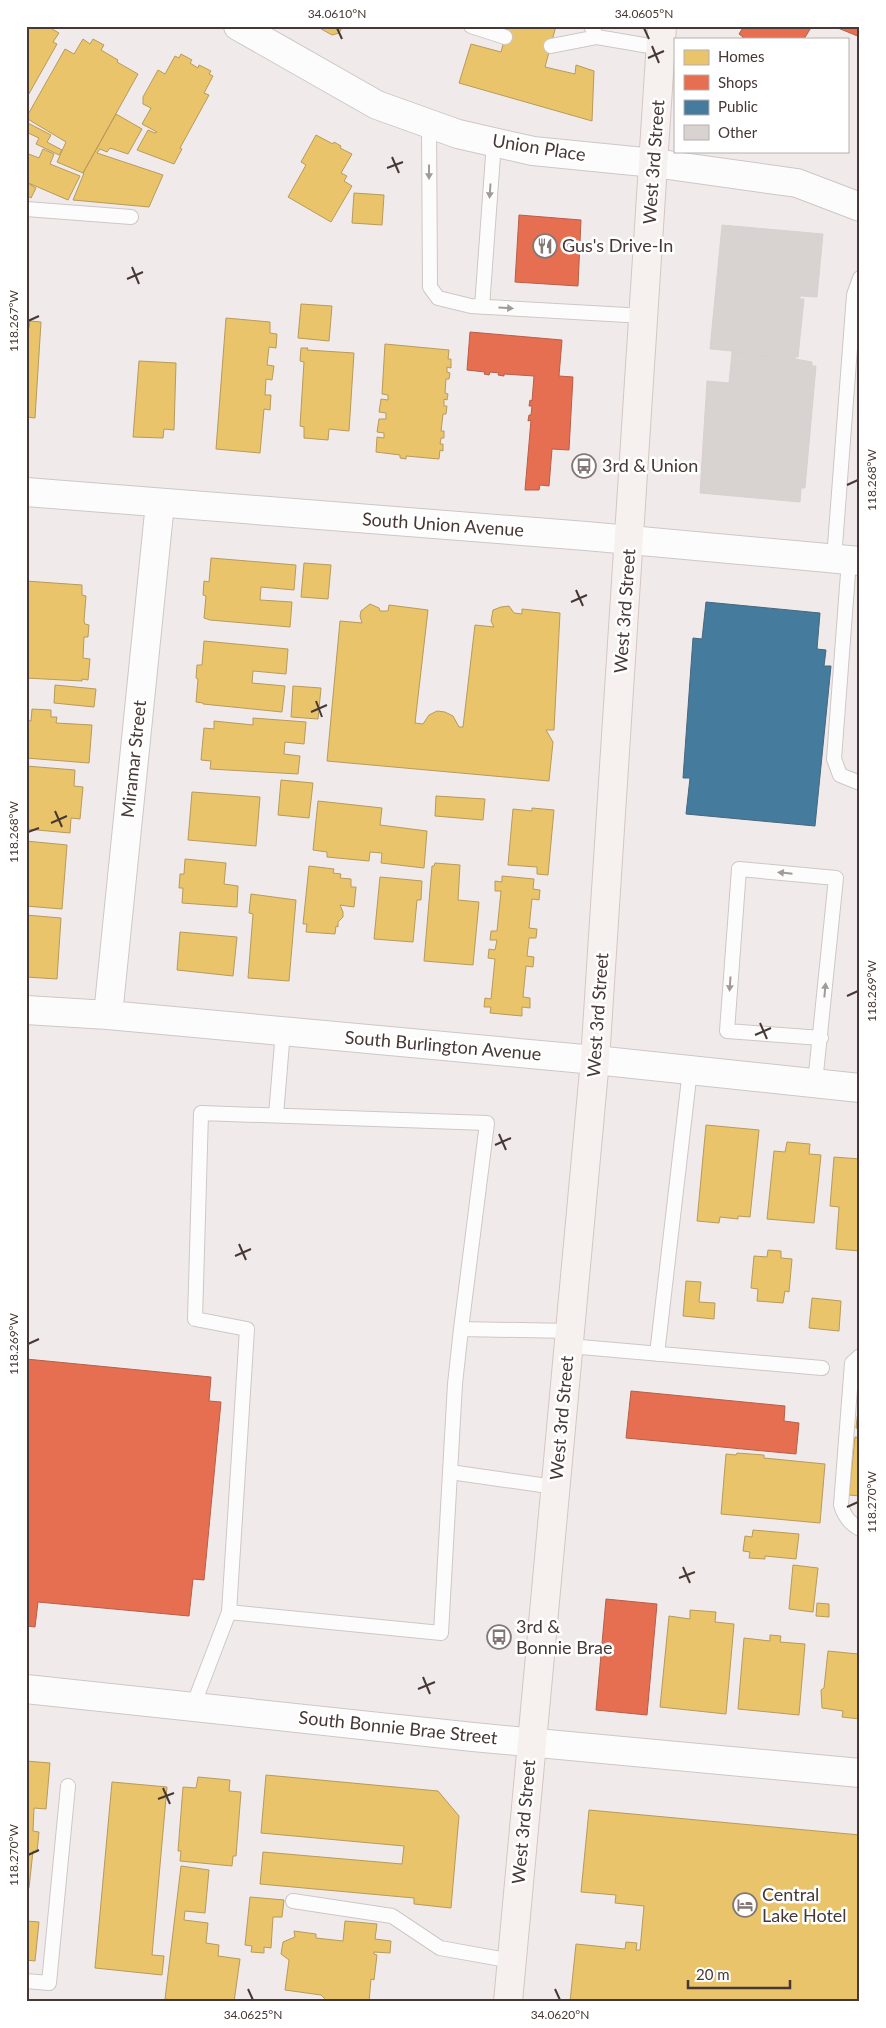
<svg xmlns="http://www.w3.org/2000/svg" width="886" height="2028" viewBox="0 0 886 2028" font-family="Lato,sans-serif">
<rect width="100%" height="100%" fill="#f0ebea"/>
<path fill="#e9c46a" stroke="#b89a5a" d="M 26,26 L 53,26 L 52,29 L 59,33 L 53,42 L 57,44 L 26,99 Z
M 316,26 L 343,26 L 339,33 L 332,35 Z
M 508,26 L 556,26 L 545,67 L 575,74 L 576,65 L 594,71 L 592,121 L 459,83 L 471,44 L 501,52 Z
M 83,39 L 90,44 L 93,39 L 104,45 L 101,50 L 118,60 L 117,62 L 138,74 L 83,173 L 57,162 L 66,142 L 26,118 L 65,49 L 74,54 Z
M 181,54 L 192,60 L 190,63 L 198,68 L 199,65 L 211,71 L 209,74 L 213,76 L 204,93 L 209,95 L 180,148 L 182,149 L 174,164 L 137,150 L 148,130 L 155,133 L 157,132 L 142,124 L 151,108 L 143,104 L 143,97 L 158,70 L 165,74 L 175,56 L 179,58 Z
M 116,114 L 142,129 L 128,154 L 110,148 L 107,152 L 100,149 L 97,153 L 163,175 L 149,207 L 73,200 L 84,173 L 83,173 Z
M 26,122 L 51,135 L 47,142 L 62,150 L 59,155 L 36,144 L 39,138 L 28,133 L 26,136 Z
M 316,135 L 333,144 L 334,142 L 341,146 L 340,148 L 352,154 L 341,173 L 347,176 L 344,181 L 352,186 L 331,222 L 288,197 L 306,165 L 301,162 Z
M 43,149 L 54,154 L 50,164 L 80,176 L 68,200 L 26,182 L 26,153 L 39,158 Z
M 26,182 L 36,188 L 31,198 L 26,195 Z
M 354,193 L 384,195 L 382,225 L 352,223 Z
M 301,304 L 332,306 L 329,341 L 298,338 Z
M 226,318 L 270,322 L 270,333 L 277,334 L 276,348 L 269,347 L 267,365 L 274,366 L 272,380 L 266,379 L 265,395 L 271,395 L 270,410 L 264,409 L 260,453 L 216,449 Z
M 30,321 L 41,322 L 35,418 L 26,417 L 26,328 L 29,328 Z
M 385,344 L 449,350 L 448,359 L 451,359 L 451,368 L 447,367 L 447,372 L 450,373 L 449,379 L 446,379 L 445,393 L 448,394 L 447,400 L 444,399 L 444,406 L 447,406 L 446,414 L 443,414 L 441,431 L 444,431 L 444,438 L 441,438 L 440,444 L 443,444 L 443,451 L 440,450 L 439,459 L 406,456 L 406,459 L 400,458 L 400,455 L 376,452 L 377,437 L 384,438 L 384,433 L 377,432 L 379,419 L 386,419 L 386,413 L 379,412 L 381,399 L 388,400 L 388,395 L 382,394 Z
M 301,348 L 308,348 L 307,350 L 354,353 L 349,431 L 329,429 L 328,440 L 304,438 L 304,427 L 300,426 L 304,362 L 300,361 Z
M 139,361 L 176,363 L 174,430 L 164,429 L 163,438 L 133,437 Z
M 211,558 L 296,565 L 294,590 L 261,587 L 260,600 L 292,602 L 290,627 L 210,620 L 204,618 L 206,596 L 203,595 L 204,581 L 209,582 Z
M 304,563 L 331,565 L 328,599 L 301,597 Z
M 26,581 L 82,585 L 82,595 L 86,596 L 84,621 L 85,624 L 89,625 L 88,637 L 84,637 L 83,658 L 90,659 L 88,680 L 82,679 L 82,681 L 26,678 Z
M 370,604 L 379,608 L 380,611 L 388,611 L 389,605 L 428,610 L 415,723 L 423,724 L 429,715 L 437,711 L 445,712 L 453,716 L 459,727 L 463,727 L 475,625 L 494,627 L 491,621 L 493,610 L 501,607 L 509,606 L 514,613 L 522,614 L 522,609 L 560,613 L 554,730 L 546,730 L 553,742 L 549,781 L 327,761 L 340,621 L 362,623 L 360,616 L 361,611 Z
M 204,641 L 288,649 L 286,674 L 253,671 L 252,683 L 285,686 L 282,712 L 203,704 L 203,703 L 196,702 L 198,679 L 196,678 L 197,665 L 202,665 Z
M 55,685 L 96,689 L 94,707 L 54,703 Z
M 293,686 L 321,688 L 318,719 L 291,717 Z
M 32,709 L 51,710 L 51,717 L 57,717 L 56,723 L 92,725 L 89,763 L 26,758 L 26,720 L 31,721 Z
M 253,718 L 306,722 L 304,744 L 285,742 L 284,754 L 300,756 L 298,774 L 210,769 L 211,761 L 201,760 L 204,728 L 214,729 L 214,721 L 253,725 Z
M 26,766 L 75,770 L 74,786 L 83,787 L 80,819 L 71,818 L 70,833 L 26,829 Z
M 281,780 L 313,783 L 309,818 L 278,815 Z
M 192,792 L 260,797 L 256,846 L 188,840 Z
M 436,796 L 485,799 L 483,820 L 435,816 Z
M 318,801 L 382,808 L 380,825 L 427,831 L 424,868 L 381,863 L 382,853 L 370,852 L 369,861 L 327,857 L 327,852 L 313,850 Z
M 532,808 L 554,810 L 548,875 L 537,874 L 537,867 L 508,865 L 513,809 L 532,811 Z
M 26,841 L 67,845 L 62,909 L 26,906 Z
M 185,859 L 226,863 L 224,884 L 238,886 L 237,907 L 182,903 L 183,888 L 179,888 L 180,874 L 184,874 Z
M 435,863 L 460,865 L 458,900 L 479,902 L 473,965 L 424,961 L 432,866 L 434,866 Z
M 309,866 L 334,869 L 333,873 L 341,874 L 340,878 L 351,879 L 351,887 L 356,887 L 354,907 L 340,905 L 343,912 L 343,917 L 338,922 L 338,927 L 336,926 L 335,934 L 306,932 L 307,924 L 303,924 Z
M 502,876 L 534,879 L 533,889 L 540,890 L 539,900 L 532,899 L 529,928 L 537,929 L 536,938 L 529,938 L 527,956 L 534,957 L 533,967 L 526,966 L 523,997 L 530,998 L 530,1008 L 522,1007 L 522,1016 L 490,1013 L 491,1007 L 484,1007 L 485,998 L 491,999 L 495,959 L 488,958 L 489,949 L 495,950 L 497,940 L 490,940 L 491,931 L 497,931 L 501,891 L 495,891 L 495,881 L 502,882 Z
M 380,877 L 422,881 L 421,900 L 417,900 L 413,942 L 374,939 Z
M 251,894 L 296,900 L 289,981 L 248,978 L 253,914 L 249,913 Z
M 26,915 L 61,918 L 57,979 L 26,977 Z
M 180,932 L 237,937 L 233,976 L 177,970 Z
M 706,1125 L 759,1130 L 750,1217 L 738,1216 L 738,1219 L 720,1217 L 719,1223 L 697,1221 Z
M 787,1142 L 810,1144 L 809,1154 L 821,1155 L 814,1223 L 767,1219 L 774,1151 L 785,1152 Z
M 834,1157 L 860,1159 L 860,1251 L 836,1249 L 839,1207 L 830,1206 Z
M 768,1250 L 781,1251 L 781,1258 L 792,1259 L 789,1292 L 785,1291 L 783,1303 L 757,1301 L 758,1289 L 751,1288 L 754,1256 L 767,1257 Z
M 686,1281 L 701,1282 L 699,1302 L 715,1303 L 714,1319 L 683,1316 Z
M 812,1298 L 841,1301 L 839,1331 L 809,1328 Z
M 860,1392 L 860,1429 L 856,1428 Z
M 855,1437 L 860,1438 L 860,1496 L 849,1495 Z
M 737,1453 L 764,1455 L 764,1458 L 825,1464 L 820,1523 L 721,1514 L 726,1454 L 736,1455 Z
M 753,1530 L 799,1534 L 796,1559 L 765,1556 L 765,1559 L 749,1558 L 750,1552 L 743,1551 L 745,1536 L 752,1537 Z
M 793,1565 L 818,1568 L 813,1612 L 789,1609 Z
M 817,1603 L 829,1604 L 829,1617 L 816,1616 Z
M 690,1610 L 716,1612 L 715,1622 L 734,1624 L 726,1714 L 660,1707 L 669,1616 L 690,1619 Z
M 770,1635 L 781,1636 L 780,1642 L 805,1644 L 799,1715 L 738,1709 L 744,1638 L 770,1641 Z
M 859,1647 L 860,1719 L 842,1717 L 843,1711 L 822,1708 L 821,1690 L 824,1688 L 828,1651 L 858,1654 Z
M 26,1761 L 50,1763 L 46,1809 L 34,1808 L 33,1831 L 39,1832 L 37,1852 L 33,1851 L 29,1888 L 27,1888 L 26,1892 Z
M 266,1775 L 438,1791 L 459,1816 L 451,1908 L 414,1904 L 414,1898 L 260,1884 L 263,1852 L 402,1864 L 404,1846 L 261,1833 Z
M 198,1777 L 230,1780 L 229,1791 L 241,1792 L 236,1856 L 233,1856 L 232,1866 L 180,1861 L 181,1851 L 178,1851 L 183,1787 L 196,1788 Z
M 112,1782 L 167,1787 L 152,1955 L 164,1956 L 162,1975 L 95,1968 Z
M 589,1810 L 860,1835 L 860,2002 L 570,2002 L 576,1944 L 625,1949 L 626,1942 L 637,1943 L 636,1950 L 640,1950 L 644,1906 L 615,1903 L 616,1895 L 581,1892 Z
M 181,1866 L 209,1870 L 205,1913 L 185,1911 L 184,1920 L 208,1923 L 206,1943 L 219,1945 L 218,1956 L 240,1959 L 234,2002 L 185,2002 L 165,1999 Z
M 250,1897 L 284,1900 L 282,1917 L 273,1917 L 271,1948 L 264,1947 L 264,1953 L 251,1952 L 252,1946 L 245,1945 Z
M 26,1921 L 39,1922 L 35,1961 L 26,1960 Z
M 345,1921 L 377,1924 L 375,1939 L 391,1941 L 390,1953 L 374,1952 L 374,1954 L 377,1955 L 374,1980 L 371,1979 L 369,2002 L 344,2000 L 341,2002 L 328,2002 L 321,1995 L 285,1990 L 289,1960 L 281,1954 L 283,1942 L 295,1937 L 294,1931 L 316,1934 L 316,1938 L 343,1941 Z"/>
<path fill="#e76f51" stroke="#b75e49" d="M 744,26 L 812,26 L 804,39 L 742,39 L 743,37 L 739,34 Z
M 833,26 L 860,26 L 860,37 Z
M 519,215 L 581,220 L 578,286 L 515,282 Z
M 470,332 L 562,340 L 559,376 L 573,377 L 569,450 L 552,449 L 549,486 L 540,485 L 539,490 L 525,490 L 531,420 L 528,421 L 529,415 L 531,415 L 532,406 L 529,406 L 530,400 L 532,401 L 534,376 L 504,374 L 504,376 L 498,375 L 499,373 L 490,372 L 489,375 L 484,374 L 485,372 L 467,370 Z
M 26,1359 L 211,1377 L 209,1401 L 221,1402 L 204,1580 L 193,1579 L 189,1616 L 38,1602 L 35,1627 L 26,1626 Z
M 631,1391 L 785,1406 L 784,1421 L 799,1423 L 796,1454 L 626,1438 Z
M 606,1599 L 657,1604 L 647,1715 L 596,1710 Z"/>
<path fill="#457b9d" stroke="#46677e" d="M 706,602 L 820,613 L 817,649 L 826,650 L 824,666 L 831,666 L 815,826 L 686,814 L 690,778 L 683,778 L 693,638 L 702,639 Z"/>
<path fill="#d8d2d0" stroke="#d8d1cf" d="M 722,225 L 823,234 L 817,297 L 800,296 L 800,299 L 804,299 L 798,357 L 795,357 L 795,359 L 732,353 L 732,351 L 710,349 Z
M 732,353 L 795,359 L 812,362 L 812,366 L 816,366 L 805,488 L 801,488 L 800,502 L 700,493 L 707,381 L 729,383 Z"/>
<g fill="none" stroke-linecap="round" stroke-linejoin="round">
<g stroke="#cdc7c6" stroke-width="16">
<path id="service" d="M 471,26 L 505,37
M 591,26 L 597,37 L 661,48
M 551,46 L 597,37
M 429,123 L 430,287 L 438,298 L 471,306 L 644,316
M 26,209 L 131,217
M 482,307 L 494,142
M 834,559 L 854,295 L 860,278
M 849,560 L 834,759 L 840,775 L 860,783
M 815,1083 L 836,878 L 739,869 L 727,1031 L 821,1038
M 276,1115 L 283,1031
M 569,1346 L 822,1368
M 657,1354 L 690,1070
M 860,1356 L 852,1363 L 841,1505 C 844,1516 849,1523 860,1529
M 450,1472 L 455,1384 L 461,1329
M 229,1612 L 247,1329 L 195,1319 L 201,1113 L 487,1123 L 461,1329 L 570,1331
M 193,1706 L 229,1612 L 441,1633 L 450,1472 L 555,1487
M 293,1901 L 392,1916 L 440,1948 L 512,1961
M 26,1981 L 49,1983 L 68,1786"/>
</g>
<g stroke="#cdc7c6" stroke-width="30">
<path id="minor" d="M 238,26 L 377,105 L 458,134 L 533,151 L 654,163 L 797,183 L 860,207
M 26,492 L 586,536 L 860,561
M 26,1010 L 108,1015 L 595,1060 L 860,1088
M 108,1015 L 160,503"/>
</g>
<g stroke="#cdc7c6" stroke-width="30">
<path id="tertiary" d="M 26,1689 L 473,1737 L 860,1773"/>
</g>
<g stroke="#d3c7c2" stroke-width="30">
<path id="secondary" d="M 508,2002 L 595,1060 L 662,26"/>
</g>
<use href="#service" stroke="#fdfcfc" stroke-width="14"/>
<use href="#minor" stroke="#fdfcfc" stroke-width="28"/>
<use href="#tertiary" stroke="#fdfcfc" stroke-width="28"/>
<use href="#secondary" stroke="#f6f1ee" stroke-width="28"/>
</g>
<defs><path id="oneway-solid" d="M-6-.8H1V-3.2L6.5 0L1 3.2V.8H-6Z" transform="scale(1.25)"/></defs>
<g fill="#a29a98">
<use href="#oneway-solid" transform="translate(429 172) rotate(90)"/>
<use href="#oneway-solid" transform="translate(490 191) rotate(94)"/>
<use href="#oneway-solid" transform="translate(506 308) rotate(3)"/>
<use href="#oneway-solid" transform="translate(785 873) rotate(-174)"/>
<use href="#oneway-solid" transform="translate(730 984) rotate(94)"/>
<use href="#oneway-solid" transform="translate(825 990) rotate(-85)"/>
</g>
<path fill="none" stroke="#473835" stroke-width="2" d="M 337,28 L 342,39M 644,28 L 649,39M 652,46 L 659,63M 648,58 L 664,51M 392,157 L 399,173M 387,168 L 403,162M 132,267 L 139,284M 127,279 L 143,272M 28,321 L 39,316M 847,485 L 858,480M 576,590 L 583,606M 571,602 L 587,595M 316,701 L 322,717M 311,712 L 327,705M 55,811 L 62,827M 51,823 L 67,816M 28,832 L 39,828M 847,996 L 858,991M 760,1023 L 767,1039M 755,1035 L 771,1028M 499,1134 L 506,1150M 495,1145 L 511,1138M 239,1244 L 246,1260M 235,1256 L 251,1249M 28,1344 L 39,1339M 847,1507 L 858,1502M 683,1567 L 690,1583M 679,1578 L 695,1572M 423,1677 L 430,1694M 418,1689 L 435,1682M 163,1788 L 170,1804M 158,1799 L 174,1793M 28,1855 L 39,1850M 248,1989 L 253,2000M 555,1989 L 560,2000"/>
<defs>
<g id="restaurant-ring" transform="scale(1.25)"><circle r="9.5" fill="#fff" stroke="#827774" stroke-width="1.5"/><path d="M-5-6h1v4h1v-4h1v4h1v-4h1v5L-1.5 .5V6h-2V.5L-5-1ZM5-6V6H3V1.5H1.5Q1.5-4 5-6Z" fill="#827774"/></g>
<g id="bus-ring" transform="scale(1.25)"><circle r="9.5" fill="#fff" stroke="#827774" stroke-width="1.5"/><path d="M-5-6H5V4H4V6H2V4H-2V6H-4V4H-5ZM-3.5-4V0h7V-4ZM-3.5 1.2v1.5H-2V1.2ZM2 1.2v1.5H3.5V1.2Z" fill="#827774"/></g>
<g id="hotel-ring" transform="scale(1.25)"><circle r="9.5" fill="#fff" stroke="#827774" stroke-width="1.5"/><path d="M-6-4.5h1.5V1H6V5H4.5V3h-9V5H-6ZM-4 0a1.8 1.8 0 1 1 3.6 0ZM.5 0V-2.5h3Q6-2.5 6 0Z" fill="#827774"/></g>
</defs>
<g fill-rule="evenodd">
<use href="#restaurant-ring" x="545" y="246"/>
<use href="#bus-ring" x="584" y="466"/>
<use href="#bus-ring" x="499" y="1637"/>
<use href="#hotel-ring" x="745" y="1905"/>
</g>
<g text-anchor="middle" stroke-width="5" stroke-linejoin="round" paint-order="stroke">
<g font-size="18" fill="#473835" stroke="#fff">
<text transform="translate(539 148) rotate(9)" y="6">Union Place</text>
<text transform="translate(654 162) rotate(-86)" y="6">West 3rd Street</text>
<text transform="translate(443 525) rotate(4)" y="6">South Union Avenue</text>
<text transform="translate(625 611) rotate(-86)" y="6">West 3rd Street</text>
<text transform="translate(134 759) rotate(-84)" y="6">Miramar Street</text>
<text transform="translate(598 1015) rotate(-86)" y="6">West 3rd Street</text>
<text transform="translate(443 1046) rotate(5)" y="6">South Burlington Avenue</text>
<text transform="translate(562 1418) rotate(-85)" y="6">West 3rd Street</text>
<text transform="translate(398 1728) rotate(6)" y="6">South Bonnie Brae Street</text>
<text transform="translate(524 1822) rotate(-85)" y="6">West 3rd Street</text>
</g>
<g font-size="18" fill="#473835" stroke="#fff" text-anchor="start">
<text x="562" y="252">Gus's Drive-In</text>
<text x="602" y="472">3rd &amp; Union</text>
<text x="516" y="1633">3rd &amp;<tspan x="516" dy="21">Bonnie Brae</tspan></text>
<text x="762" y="1901">Central<tspan x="762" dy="21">Lake Hotel</tspan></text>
</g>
</g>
<rect width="886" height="2028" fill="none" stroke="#ffffff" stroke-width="55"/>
<rect x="674" y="38" width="175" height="115" fill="#ffffff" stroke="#b5afae"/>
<rect x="684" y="50" width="25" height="15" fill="#e9c46a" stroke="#b5afae"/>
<text x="718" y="62" font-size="15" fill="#473835">Homes</text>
<rect x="684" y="75" width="25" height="15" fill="#e76f51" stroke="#b5afae"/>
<text x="718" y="88" font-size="15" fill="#473835">Shops</text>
<rect x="684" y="100" width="25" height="15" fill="#457b9d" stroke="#b5afae"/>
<text x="718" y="112" font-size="15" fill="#473835">Public</text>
<rect x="684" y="125" width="25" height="15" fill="#d8d2d0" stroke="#b5afae"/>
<text x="718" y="138" font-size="15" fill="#473835">Other</text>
<path d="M688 1980v8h102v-8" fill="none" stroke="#473835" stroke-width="2.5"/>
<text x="696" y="1980" font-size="15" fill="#473835" stroke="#ffffff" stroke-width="4" paint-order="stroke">20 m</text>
<rect x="28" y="28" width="830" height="1972" fill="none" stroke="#473835" stroke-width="2"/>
<g font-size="12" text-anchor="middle" fill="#473835">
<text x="337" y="18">34.0610°N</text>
<text x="644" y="18">34.0605°N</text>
<text transform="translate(14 321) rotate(-90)" y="4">118.267°W</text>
<text transform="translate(872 480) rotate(-90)" y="4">118.268°W</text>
<text transform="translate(14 832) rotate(-90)" y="4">118.268°W</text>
<text transform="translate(872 991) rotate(-90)" y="4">118.269°W</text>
<text transform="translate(14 1344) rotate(-90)" y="4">118.269°W</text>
<text transform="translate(872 1502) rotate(-90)" y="4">118.270°W</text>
<text transform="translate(14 1855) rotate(-90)" y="4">118.270°W</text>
<text x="253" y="2019">34.0625°N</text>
<text x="560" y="2019">34.0620°N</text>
</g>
</svg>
